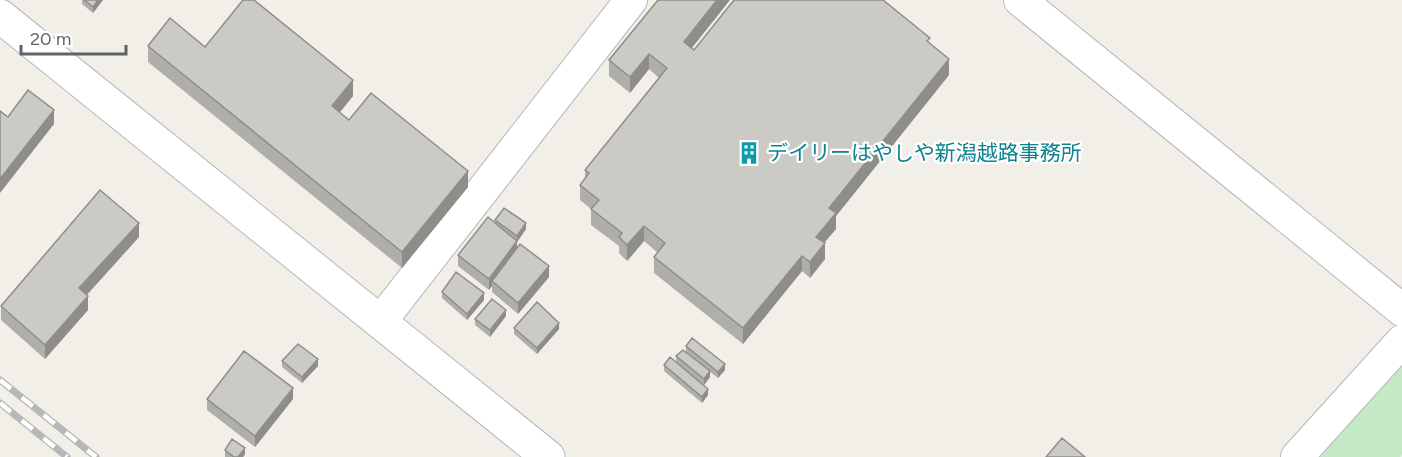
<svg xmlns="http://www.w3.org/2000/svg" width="1402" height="457" viewBox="0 0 1402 457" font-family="Figtree,'Noto Sans JP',sans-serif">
<rect width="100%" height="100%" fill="#f1efe8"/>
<path fill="#c5e8c5" d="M 1402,359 L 1402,455 L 1400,457 L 1316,457 Z"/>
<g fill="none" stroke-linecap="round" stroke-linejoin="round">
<g stroke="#b5b8bc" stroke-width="34">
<path id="minor" d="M 1020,0 L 1402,310
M 380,322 L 631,0
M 1297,457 L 1402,341"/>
</g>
<g stroke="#b5b8bc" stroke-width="35">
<path id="tertiary" d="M 0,16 L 548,457"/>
</g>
<use href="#minor" stroke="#fff" stroke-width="32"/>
<use href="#tertiary" stroke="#fff" stroke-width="33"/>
<g stroke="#b6b7b8" stroke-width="7">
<path id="rail" d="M 0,380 L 96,457
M 0,403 L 67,457"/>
</g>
<use href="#rail" stroke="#fff" stroke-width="4.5" stroke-dasharray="14" stroke-linecap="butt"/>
</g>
<path fill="#afaea9" d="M 82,0 L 103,0 L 93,13 L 82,4 Z
M 658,0 L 691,48 L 694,50 L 930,44 L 949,75 L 836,216 L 836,229 L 824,243 L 825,259 L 810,278 L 802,271 L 743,344 L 654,273 L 654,257 L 658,253 L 644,241 L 627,261 L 619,253 L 619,246 L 591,225 L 591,209 L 580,200 L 580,185 L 585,179 L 585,170 L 659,78 L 649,69 L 630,93 L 609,76 L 609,60 Z
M 148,46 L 353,96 L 339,113 L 349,120 L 468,187 L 402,268 L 148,62 Z
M 495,220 L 526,229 L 517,242 L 517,249 L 549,277 L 518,314 L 492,292 L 492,286 L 489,290 L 458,266 L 458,255 L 495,223 Z
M 139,237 L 87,295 L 88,310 L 45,359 L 1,320 L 1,306 Z
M 442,292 L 484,300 L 467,320 L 442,298 Z
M 506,316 L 490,337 L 475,325 L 475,319 Z
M 514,328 L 559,329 L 537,354 L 514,334 Z
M 686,346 L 725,370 L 718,378 L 710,372 L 710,377 L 704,385 L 708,395 L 702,403 L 664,371 L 664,365 L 676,362 L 676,356 L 686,352 Z
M 282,361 L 318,366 L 302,383 L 282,367 Z
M 207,399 L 293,399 L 255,447 L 207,410 Z
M 225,450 L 245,454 L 243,457 L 225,457 Z"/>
<path fill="#8f8d8a" d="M 98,0 L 103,0 L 93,13 L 93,7 Z
M 717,0 L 730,0 L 684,58 L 684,42 Z
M 649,54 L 649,69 L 630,93 L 630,77 Z
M 949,59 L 949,75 L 836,216 L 836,229 L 816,252 L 816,237 L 829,208 Z
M 353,80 L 353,96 L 332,122 L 332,106 Z
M 54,110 L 54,124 L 0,193 L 0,179 Z
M 468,171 L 468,187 L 402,268 L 402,252 Z
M 139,223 L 139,237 L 79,303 L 79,288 Z
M 526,223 L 526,229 L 517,242 L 517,252 L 492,281 L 492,286 L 489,290 L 489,279 L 517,241 L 517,236 Z
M 644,226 L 644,241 L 627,261 L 627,245 Z
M 825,243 L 825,259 L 810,278 L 810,262 Z
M 802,256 L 802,271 L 743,344 L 743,328 Z
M 549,266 L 549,277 L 518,314 L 518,303 Z
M 484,293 L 484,300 L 467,320 L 467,314 Z
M 88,296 L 88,310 L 45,359 L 45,345 Z
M 506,310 L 506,316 L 490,337 L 490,330 Z
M 559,323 L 559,329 L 537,354 L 537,348 Z
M 318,359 L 318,366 L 302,383 L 302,377 Z
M 725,364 L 725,370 L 718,378 L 718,372 Z
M 710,371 L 710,377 L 704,385 L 704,379 Z
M 293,388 L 293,399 L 255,447 L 255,436 Z
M 708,389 L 708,395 L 702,403 L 702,397 Z
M 245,448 L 245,454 L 243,457 L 238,457 Z"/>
<path fill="#cccac5" stroke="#8f8d8a" stroke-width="1.5" d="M 84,0 L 98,0 L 93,7 Z
M 243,0 L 254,0 L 353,80 L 332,106 L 349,120 L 371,93 L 468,171 L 402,252 L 148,46 L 170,18 L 205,47 Z
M 658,0 L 717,0 L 684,42 L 694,50 L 734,0 L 883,0 L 930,38 L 927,41 L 949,59 L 829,208 L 836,213 L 816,237 L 825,243 L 810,262 L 802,256 L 743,328 L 654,257 L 665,243 L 644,226 L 627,245 L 619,237 L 622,233 L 591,209 L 599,200 L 580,185 L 589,173 L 585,170 L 667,68 L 649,54 L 630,77 L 609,60 Z
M 28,90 L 54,110 L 0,179 L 0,111 L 8,117 Z
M 100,190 L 139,223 L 79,288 L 88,296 L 45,345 L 1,306 Z
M 504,208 L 526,223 L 517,236 L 495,220 Z
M 488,217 L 517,241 L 489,279 L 458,255 Z
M 520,244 L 549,266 L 518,303 L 492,281 Z
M 456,272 L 484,293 L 467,314 L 442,292 Z
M 492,299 L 506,310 L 490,330 L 475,319 Z
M 537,302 L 559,323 L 537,348 L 514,328 Z
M 692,338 L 725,364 L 718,372 L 686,346 Z
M 298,344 L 318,359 L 302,377 L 282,361 Z
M 683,350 L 710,371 L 704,379 L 676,356 Z
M 244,351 L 293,388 L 255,436 L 207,399 Z
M 670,357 L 708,389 L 702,397 L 664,365 Z
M 1062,438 L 1085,457 L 1046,457 Z
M 232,439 L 245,448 L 238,457 L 234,457 L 225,450 Z"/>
<defs>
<g id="building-bare" transform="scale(1.8)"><path d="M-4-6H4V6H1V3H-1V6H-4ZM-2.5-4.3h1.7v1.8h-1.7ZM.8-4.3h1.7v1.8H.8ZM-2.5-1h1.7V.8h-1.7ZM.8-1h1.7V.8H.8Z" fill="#0f9aa8" stroke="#fff" stroke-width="2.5" paint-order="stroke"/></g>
</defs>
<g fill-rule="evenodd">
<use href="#building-bare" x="749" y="153"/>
</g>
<g text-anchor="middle" stroke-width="4.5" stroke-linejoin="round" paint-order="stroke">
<g font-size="21" fill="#0d838f" stroke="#fff" text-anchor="start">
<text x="767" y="160">デイリーはやしや新潟越路事務所</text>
</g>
</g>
<path d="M21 45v9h105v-9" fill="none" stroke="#5f6368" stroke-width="3"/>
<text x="30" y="45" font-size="18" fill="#5f6368" stroke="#ffffff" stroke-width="4.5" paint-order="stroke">20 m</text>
</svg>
